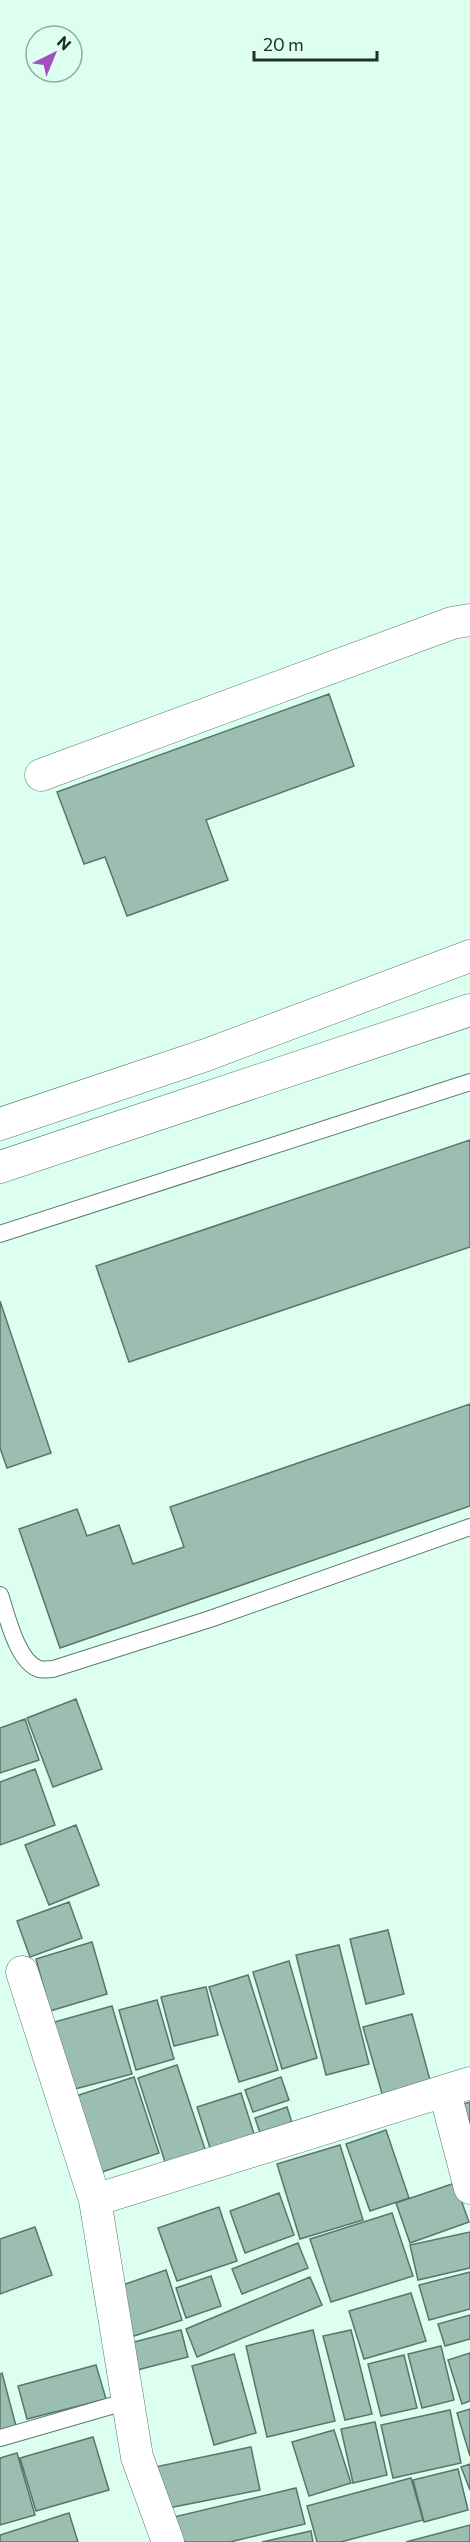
<svg xmlns="http://www.w3.org/2000/svg" width="470" height="2542" viewBox="0 0 470 2542" font-family="Commissioner,sans-serif">
<rect width="100%" height="100%" fill="#dcfff0"/>
<path fill="#9cbeb0" stroke="#58776a" stroke-width="1.5" d="M 329,694 L 354,766 L 206,820 L 228,880 L 127,916 L 105,857 L 84,864 L 57,792 Z
M 470,1140 L 470,1247 L 129,1362 L 96,1266 Z
M 0,1301 L 51,1453 L 7,1468 L 0,1448 Z
M 470,1404 L 470,1506 L 60,1648 L 19,1529 L 77,1509 L 87,1536 L 119,1525 L 133,1564 L 184,1547 L 170,1507 Z
M 76,1699 L 102,1769 L 53,1787 L 27,1718 Z
M 25,1719 L 39,1760 L 0,1773 L 0,1728 Z
M 35,1769 L 55,1825 L 0,1845 L 0,1782 Z
M 76,1825 L 99,1885 L 49,1905 L 25,1845 Z
M 69,1902 L 82,1938 L 30,1957 L 17,1921 Z
M 388,1930 L 404,1994 L 366,2004 L 350,1939 Z
M 92,1942 L 107,1994 L 50,2011 L 36,1959 Z
M 339,1945 L 369,2064 L 326,2075 L 296,1955 Z
M 289,1961 L 317,2058 L 282,2069 L 253,1972 Z
M 248,1975 L 278,2070 L 239,2082 L 209,1987 Z
M 206,1987 L 218,2035 L 174,2046 L 161,1997 Z
M 157,2000 L 174,2059 L 136,2070 L 119,2010 Z
M 112,2006 L 132,2074 L 71,2090 L 51,2023 Z
M 412,2014 L 433,2091 L 385,2104 L 363,2027 Z
M 177,2065 L 206,2152 L 166,2165 L 138,2078 Z
M 134,2077 L 159,2153 L 96,2174 L 70,2098 Z
M 281,2077 L 289,2100 L 253,2112 L 245,2090 Z
M 241,2093 L 256,2140 L 212,2154 L 197,2107 Z
M 470,2102 L 470,2129 L 455,2107 Z
M 287,2107 L 294,2129 L 262,2139 L 255,2118 Z
M 386,2130 L 409,2198 L 370,2211 L 346,2144 Z
M 340,2145 L 363,2220 L 300,2239 L 277,2164 Z
M 455,2183 L 469,2222 L 410,2243 L 396,2203 Z
M 279,2193 L 294,2235 L 245,2253 L 230,2211 Z
M 219,2207 L 237,2261 L 177,2281 L 158,2228 Z
M 392,2213 L 413,2276 L 331,2302 L 310,2239 Z
M 35,2227 L 52,2275 L 0,2294 L 0,2239 Z
M 470,2232 L 470,2268 L 418,2280 L 410,2245 Z
M 298,2243 L 308,2268 L 242,2294 L 232,2269 Z
M 166,2270 L 182,2320 L 128,2338 L 111,2289 Z
M 470,2272 L 470,2309 L 429,2320 L 419,2285 Z
M 211,2276 L 221,2306 L 186,2318 L 176,2288 Z
M 310,2277 L 322,2305 L 197,2357 L 186,2329 Z
M 411,2293 L 426,2341 L 364,2359 L 349,2311 Z
M 470,2315 L 470,2339 L 445,2346 L 438,2324 Z
M 181,2330 L 188,2357 L 133,2371 L 126,2344 Z
M 313,2330 L 335,2421 L 267,2437 L 246,2346 Z
M 351,2330 L 372,2414 L 345,2420 L 323,2336 Z
M 441,2346 L 454,2400 L 422,2408 L 408,2354 Z
M 470,2353 L 470,2401 L 462,2404 L 448,2360 Z
M 234,2354 L 256,2433 L 214,2445 L 192,2366 Z
M 404,2355 L 417,2408 L 381,2416 L 368,2364 Z
M 96,2365 L 106,2399 L 27,2419 L 18,2386 Z
M 2,2373 L 16,2426 L 0,2430 L 0,2374 Z
M 470,2409 L 470,2456 L 457,2413 Z
M 450,2410 L 461,2463 L 393,2478 L 381,2425 Z
M 375,2422 L 387,2475 L 353,2483 L 341,2429 Z
M 334,2430 L 351,2483 L 309,2496 L 292,2442 Z
M 93,2437 L 109,2490 L 36,2511 L 20,2458 Z
M 251,2447 L 260,2490 L 163,2509 L 155,2467 Z
M 17,2453 L 35,2515 L 0,2525 L 0,2458 Z
M 470,2464 L 470,2490 L 461,2467 Z
M 458,2469 L 468,2510 L 424,2522 L 413,2480 Z
M 411,2478 L 423,2520 L 341,2542 L 317,2542 L 307,2506 Z
M 296,2488 L 305,2524 L 230,2542 L 180,2542 L 174,2517 Z
M 69,2513 L 78,2542 L 0,2542 L 0,2535 Z
M 470,2525 L 470,2542 L 406,2542 Z
M 311,2531 L 313,2542 L 262,2542 Z"/>
<g fill="none" stroke-linecap="round" stroke-linejoin="round">
<g stroke="#5b7a6d" stroke-width="18">
<path id="service" d="M 0,1234 L 470,1082
M 0,1595 C 7,1615 17,1662 39,1669 C 43,1670 49,1669 53,1669 L 210,1619 L 470,1527
M 0,2438 L 128,2401"/>
</g>
<g stroke="#5b7a6d" stroke-width="33">
<path id="minor" d="M 41,775 L 452,623 L 470,620
M 0,1124 L 206,1055 L 470,956
M 0,1167 L 470,1010
M 22,1972 L 95,2200 L 137,2457 L 168,2542
M 445,2093 L 470,2188
M 95,2200 L 470,2083"/>
</g>
<use href="#service" stroke="#fff" stroke-width="16"/>
<use href="#minor" stroke="#fff" stroke-width="32"/>
</g>
<g transform="translate(54 54) rotate(43)"><circle r="28" fill="#dcfff0" stroke="#91aca0" stroke-width="1.5"/>
<path d="M0-4.5L10 22L0 15L-10 22Z" fill="#a34fbd"/>
<text y="-9" font-size="16" font-weight="bold" text-anchor="middle" fill="#212f29">N</text>
</g>
<path d="M254 51v9h123v-9" fill="none" stroke="#212f29" stroke-width="3"/>
<text x="263" y="51" font-size="18" fill="#212f29" stroke="#dcfff0" stroke-width="4.5" paint-order="stroke">20 m</text>
</svg>
